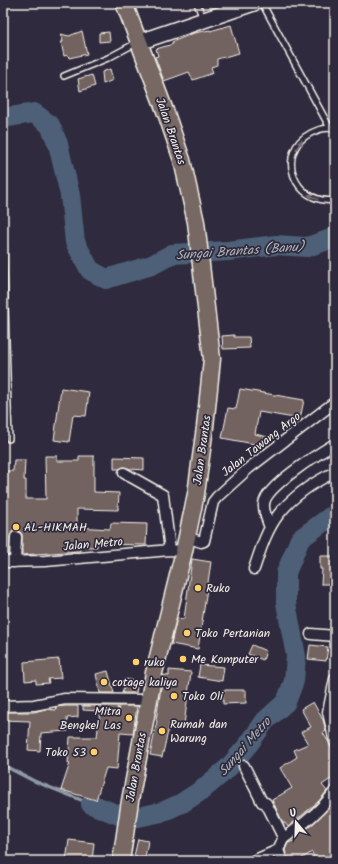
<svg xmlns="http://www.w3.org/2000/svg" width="338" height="864" viewBox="0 0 338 864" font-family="Kalam,sans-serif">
<rect width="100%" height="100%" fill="#2f2a3d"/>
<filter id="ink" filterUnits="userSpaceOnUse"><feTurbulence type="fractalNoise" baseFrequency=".025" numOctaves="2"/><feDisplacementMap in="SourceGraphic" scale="8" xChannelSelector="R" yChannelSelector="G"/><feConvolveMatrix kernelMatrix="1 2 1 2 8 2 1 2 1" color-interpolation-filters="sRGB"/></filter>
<g filter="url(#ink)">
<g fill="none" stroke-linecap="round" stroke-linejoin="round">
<path stroke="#909aa5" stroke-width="3.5" d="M 3,765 L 34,781 L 91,804"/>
<path stroke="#4e6078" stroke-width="20" d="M 3,118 L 34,113 L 50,125 L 58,144 L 70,195 L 75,242 L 90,270 L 106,279 L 152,265 L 172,254 L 228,251 L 276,245 L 307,247 L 331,239 L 335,236
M 91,804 L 121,816 L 138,817 L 162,812 L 182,803 L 202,790 L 228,768 L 248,745 L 265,721 L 286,702 L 294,681 L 296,656 L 286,603 L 286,573 L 300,539 L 330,517 L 335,515"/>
</g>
<path fill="#736460" stroke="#f4f1e8" d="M 231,25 L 239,53 L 217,59 L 217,65 L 211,67 L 213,73 L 193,80 L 189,72 L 164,81 L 155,57 L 158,56 L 156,49 L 173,44 L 172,42 L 194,33 L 210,30 L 210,31 Z
M 82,31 L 87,54 L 69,58 L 68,55 L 64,56 L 61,42 L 63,42 L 61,34 L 69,36 Z
M 109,32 L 110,41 L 99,42 L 99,33 Z
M 110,69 L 113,80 L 103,84 L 102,72 Z
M 92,75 L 95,86 L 80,91 L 78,79 Z
M 234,335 L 234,337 L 249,337 L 250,348 L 223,349 L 222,336 Z
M 61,388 L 89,392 L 86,416 L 73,415 L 69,442 L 54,440 Z
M 240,389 L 304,400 L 300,419 L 259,412 L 255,434 L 268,437 L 265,446 L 222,438 L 228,408 L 236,409 Z
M 45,456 L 57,456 L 57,461 L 79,461 L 79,456 L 94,456 L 94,492 L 119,493 L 118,510 L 77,509 L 77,527 L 110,529 L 111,523 L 147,524 L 146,545 L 97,544 L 97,547 L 80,547 L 80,551 L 22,555 L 22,534 L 19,531 L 13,531 L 10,536 L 9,555 L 3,556 L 3,518 L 4,503 L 5,503 L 6,471 L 13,471 L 14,460 L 25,460 L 24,480 L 26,480 L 26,499 L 46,499 Z
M 114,457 L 144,458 L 144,470 L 131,469 L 124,467 L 119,469 L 114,469 Z
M 320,556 L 335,556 L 335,584 L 321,584 L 322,569 L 320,569 Z
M 192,559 L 211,562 L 198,649 L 171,644 L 177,618 L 184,619 Z
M 252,645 L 266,651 L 263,660 L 248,654 Z
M 310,645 L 328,647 L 326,661 L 308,659 Z
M 59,659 L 61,678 L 48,679 L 49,683 L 36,684 L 36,680 L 25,681 L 24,662 Z
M 200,665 L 224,667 L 222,681 L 198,677 Z
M 169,670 L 191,672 L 184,725 L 170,723 L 162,757 L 150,755 L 157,721 L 156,720 L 163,675 L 169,676 Z
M 108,671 L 114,693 L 100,693 L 96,674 Z
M 126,679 L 138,682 L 136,693 L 122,693 Z
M 223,690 L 246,690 L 246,703 L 223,704 Z
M 313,702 L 323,720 L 326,731 L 323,733 L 335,752 L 335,776 L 322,785 L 327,791 L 319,801 L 288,827 L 285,823 L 283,823 L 272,800 L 292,788 L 280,768 L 297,757 L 294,750 L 308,744 L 301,732 L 311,727 L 301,709 Z
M 66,706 L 78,706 L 78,717 L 67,718 L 68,731 L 41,733 L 40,751 L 28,750 L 30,721 L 3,720 L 3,712 L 34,712 L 45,709 L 56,710 L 55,707 Z
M 83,706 L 117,706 L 118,712 L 119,706 L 137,706 L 133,734 L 120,733 L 117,769 L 106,768 L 96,800 L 61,790 L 70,763 L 68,763 L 70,737 L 97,737 L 100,711 L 83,710 Z
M 333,804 L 335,808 L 335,855 L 315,861 L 312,852 L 298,861 L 288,861 L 285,850 L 288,843 L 296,840 L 295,838 L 315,822 Z
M 138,839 L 148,841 L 145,858 L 134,856 Z
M 69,840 L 94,843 L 92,861 L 66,861 Z"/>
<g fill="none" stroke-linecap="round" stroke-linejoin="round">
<g stroke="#f4f1e8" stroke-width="8">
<path id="lane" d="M 197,3 L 203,19
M 262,3 L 330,128
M 64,76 L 108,58 L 138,42
M 335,129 C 327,127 319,129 311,133 C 274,152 294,206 335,200
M 3,201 L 3,199
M 3,241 L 9,439"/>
</g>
<g stroke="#f4f1e8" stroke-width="13">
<path id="street" d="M 124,473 L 163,495 L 170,550
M 270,528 C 268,521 263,512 264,504 C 265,487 318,454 333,445
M 187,537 L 201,542 L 204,541 L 213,502 L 217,497 L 249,468 L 335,402
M 3,562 L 45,561 L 170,550 L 184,551
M 15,562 L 16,537
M 254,569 C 260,551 266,531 278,515 C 292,497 314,482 335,472
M 311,634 L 335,636
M 335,679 L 328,712 L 335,742
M 3,706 L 34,705 L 65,699 L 149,700
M 244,766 L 262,802 L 266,803 L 282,835 L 283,839 L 278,850 L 282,861
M 283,839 C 302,825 321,811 335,791
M 253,861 L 278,850"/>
</g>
<g stroke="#f4f1e8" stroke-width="18">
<path id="secondary" d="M 139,42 L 254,3"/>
</g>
<g stroke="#f4f1e8" stroke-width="19">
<path id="primary" d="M 121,861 L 130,801 L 154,673 L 184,551 L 196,494 L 205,427 L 212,359 L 196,222 L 182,160 L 167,116 L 124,3"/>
</g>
<use href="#lane" stroke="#2f2a3d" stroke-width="5"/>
<use href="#street" stroke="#2f2a3d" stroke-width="10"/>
<use href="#secondary" stroke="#2f2a3d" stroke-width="15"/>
<use href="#primary" stroke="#776864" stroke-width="16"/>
</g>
<defs><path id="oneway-solid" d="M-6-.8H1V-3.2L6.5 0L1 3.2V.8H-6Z"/></defs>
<g fill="#747079">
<use href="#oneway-solid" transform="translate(299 145) rotate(-57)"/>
<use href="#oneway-solid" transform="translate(313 197) rotate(-154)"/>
</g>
</g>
<g fill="#ffd166" stroke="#2f2a3d" stroke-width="1.5">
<circle cx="16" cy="527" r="4"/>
<circle cx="198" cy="588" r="4"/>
<circle cx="187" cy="633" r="4"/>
<circle cx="183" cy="659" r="4"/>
<circle cx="136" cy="662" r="4"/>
<circle cx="104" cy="682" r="4"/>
<circle cx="174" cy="696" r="4"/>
<circle cx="129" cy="718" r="4"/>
<circle cx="162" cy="731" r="4"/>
<circle cx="94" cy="752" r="4"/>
</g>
<g text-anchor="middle" stroke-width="3.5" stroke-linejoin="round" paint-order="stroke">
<g font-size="12" fill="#f4f1e8" stroke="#2f2a3d">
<text transform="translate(171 131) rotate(71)" y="4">Jalan Brantas</text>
<text transform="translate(261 444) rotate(-38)" y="4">Jalan Tawang Argo</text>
<text transform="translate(202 450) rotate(-82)" y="4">Jalan Brantas</text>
<text transform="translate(93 544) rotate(-5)" y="4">Jalan Metro</text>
<text transform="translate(136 767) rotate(-80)" y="4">Jalan Brantas</text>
</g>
<g font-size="12" fill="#f4f1e8" stroke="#2f2a3d" text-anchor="start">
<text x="24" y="531">AL-HIKMAH</text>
<text x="206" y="592">Ruko</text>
<text x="195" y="637">Toko Pertanian</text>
<text x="191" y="663">Me Komputer</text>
<text x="144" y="666">ruko</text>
<text x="112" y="686">cotage kaliya</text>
<text x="182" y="700">Toko Oli</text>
<text x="121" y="715" text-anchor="end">Mitra<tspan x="121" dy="14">Bengkel Las</tspan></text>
<text x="170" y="728">Rumah dan<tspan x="170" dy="14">Warung</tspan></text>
<text x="86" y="756" text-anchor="end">Toko 53</text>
</g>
<g font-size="13" font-style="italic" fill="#b2b7bb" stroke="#2f2a3d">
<text transform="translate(240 250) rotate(-4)" y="5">Sungai Brantas (Banu)</text>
<text transform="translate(244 746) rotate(-49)" y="5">Sungai Metro</text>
</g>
</g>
<rect width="338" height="864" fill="none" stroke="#2f2a3d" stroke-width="16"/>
<rect x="8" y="8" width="322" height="848" fill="none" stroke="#f4f1e8" stroke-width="1.5" filter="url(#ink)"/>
<g transform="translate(296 822) rotate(341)" stroke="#2f2a3d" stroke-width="3" paint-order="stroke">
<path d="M0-3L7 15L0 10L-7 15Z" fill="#f4f1e8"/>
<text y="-6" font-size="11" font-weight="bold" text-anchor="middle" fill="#f4f1e8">U</text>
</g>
</svg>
